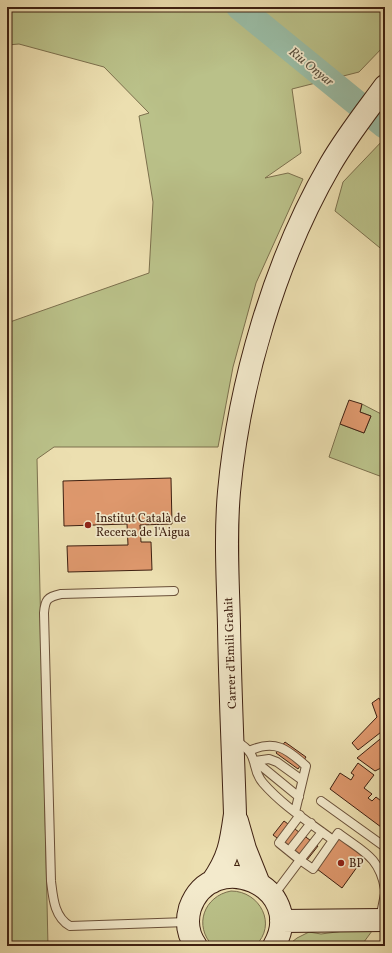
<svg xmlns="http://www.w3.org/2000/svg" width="392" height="953" viewBox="0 0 392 953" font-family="Vollkorn,serif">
<rect width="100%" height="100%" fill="#ecdfb0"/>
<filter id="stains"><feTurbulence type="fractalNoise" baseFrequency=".005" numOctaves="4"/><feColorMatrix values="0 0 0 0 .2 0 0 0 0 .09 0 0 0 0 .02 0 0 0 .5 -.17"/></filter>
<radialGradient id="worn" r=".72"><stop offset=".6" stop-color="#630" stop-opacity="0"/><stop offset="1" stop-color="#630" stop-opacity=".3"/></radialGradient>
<path fill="#bac189" stroke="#7c704d" d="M 7,7 L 385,7 L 385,45 L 359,72 L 292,89 L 301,153 L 265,178 L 288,173 L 303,179 L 256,283 L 233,367 L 218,447 L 54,447 L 37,459 L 48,946 L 7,946 L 7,323 L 149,273 L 153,202 L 139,116 L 149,113 L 104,67 L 19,44 L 7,45 Z
M 385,138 L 385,252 L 335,211 L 343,182 Z
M 362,404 L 385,416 L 385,478 L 329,457 L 340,424 L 364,433 L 371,416 L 360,412 Z
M 231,891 C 260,891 278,925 255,946 L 213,946 C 193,926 204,896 231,891 Z
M 344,931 L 372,931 L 361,946 L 287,946 L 297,938 L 309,932 L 321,934 Z"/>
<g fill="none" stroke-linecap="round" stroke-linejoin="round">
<path stroke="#9abda6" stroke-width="26" d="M 239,7 L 385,126"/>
</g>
<path fill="#de986d" stroke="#3e2011" d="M 349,400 L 362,404 L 360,412 L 371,416 L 364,433 L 340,424 Z
M 171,478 L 172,524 L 140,525 L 141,542 L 151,542 L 152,570 L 68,572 L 67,546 L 128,545 L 127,524 L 64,526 L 63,481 Z
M 379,698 L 382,704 L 385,702 L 385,729 L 358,750 L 352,743 L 377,717 L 372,703 Z
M 385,735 L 385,766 L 375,771 L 357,758 Z
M 285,742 L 306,757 L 298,769 L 276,753 Z
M 358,763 L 374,775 L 364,788 L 372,794 L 368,798 L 372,801 L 376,797 L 385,804 L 383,809 L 385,810 L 382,814 L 385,817 L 385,830 L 330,789 L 340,773 L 351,780 L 354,775 L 351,773 Z
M 284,821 L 318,846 L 307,860 L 273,835 Z
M 339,838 L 341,838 L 365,856 L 342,888 L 317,869 Z"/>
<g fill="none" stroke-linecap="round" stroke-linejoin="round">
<g stroke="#6a5039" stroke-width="10">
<path id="lane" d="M 174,591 L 61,594 C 47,597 45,600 44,613 L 51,881 C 53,897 54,917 70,926 L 187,922
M 236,741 C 262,756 249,767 263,783 C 283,806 309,822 333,840
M 249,751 C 275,739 287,749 306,766 L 295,812
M 255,761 L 299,797
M 255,761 L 269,759 L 277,762 L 302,780
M 321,801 L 385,847
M 300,815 L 279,843 L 300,860 L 322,832
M 289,851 L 311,823
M 273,896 L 300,860 L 313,869 L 338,833 C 363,852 379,856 385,889
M 380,919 L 385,894"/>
</g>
<g stroke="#3e2011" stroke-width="24">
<path id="secondary" d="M 237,821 L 245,849 L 259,884
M 212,882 C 229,858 231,843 235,814 C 233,751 230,689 229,626 C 228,582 225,537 229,492 C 239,383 275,260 330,165 C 346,137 366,112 385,86
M 281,921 L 385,920
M 196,946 C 188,935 186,922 190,908 C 212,846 308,886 274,946"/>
</g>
<use href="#lane" stroke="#f3eacc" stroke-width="8"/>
<use href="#secondary" stroke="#f3eacc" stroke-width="22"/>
</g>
<g fill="#8f2418" stroke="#f3eacc" stroke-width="1.5">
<circle cx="88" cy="525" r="4"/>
<circle cx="341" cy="863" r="4"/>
</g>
<g text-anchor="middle" stroke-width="3.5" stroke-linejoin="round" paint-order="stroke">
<g font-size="12" fill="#3e2011" stroke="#f3eacc" text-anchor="start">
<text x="96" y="522">Institut Català de<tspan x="96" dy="14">Recerca de l'Aigua</tspan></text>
<text x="349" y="867">BP</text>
</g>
<g font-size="12" fill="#3e2011" stroke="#f3eacc">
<text transform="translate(230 653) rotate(-92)" y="4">Carrer d'Emili Grahit</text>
</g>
<g font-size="13" font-style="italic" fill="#5a4f3e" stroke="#f3eacc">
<text transform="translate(312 66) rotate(39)" y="5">Riu Onyar</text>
</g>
</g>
<rect width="392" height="953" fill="none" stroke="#ecdfb0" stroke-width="24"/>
<rect x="8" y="8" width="376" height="937" fill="none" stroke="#3e2011" stroke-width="2"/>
<rect x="12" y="12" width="368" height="929" fill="none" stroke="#3e2011"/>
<rect width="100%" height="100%" filter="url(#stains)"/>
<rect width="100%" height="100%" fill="url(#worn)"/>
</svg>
